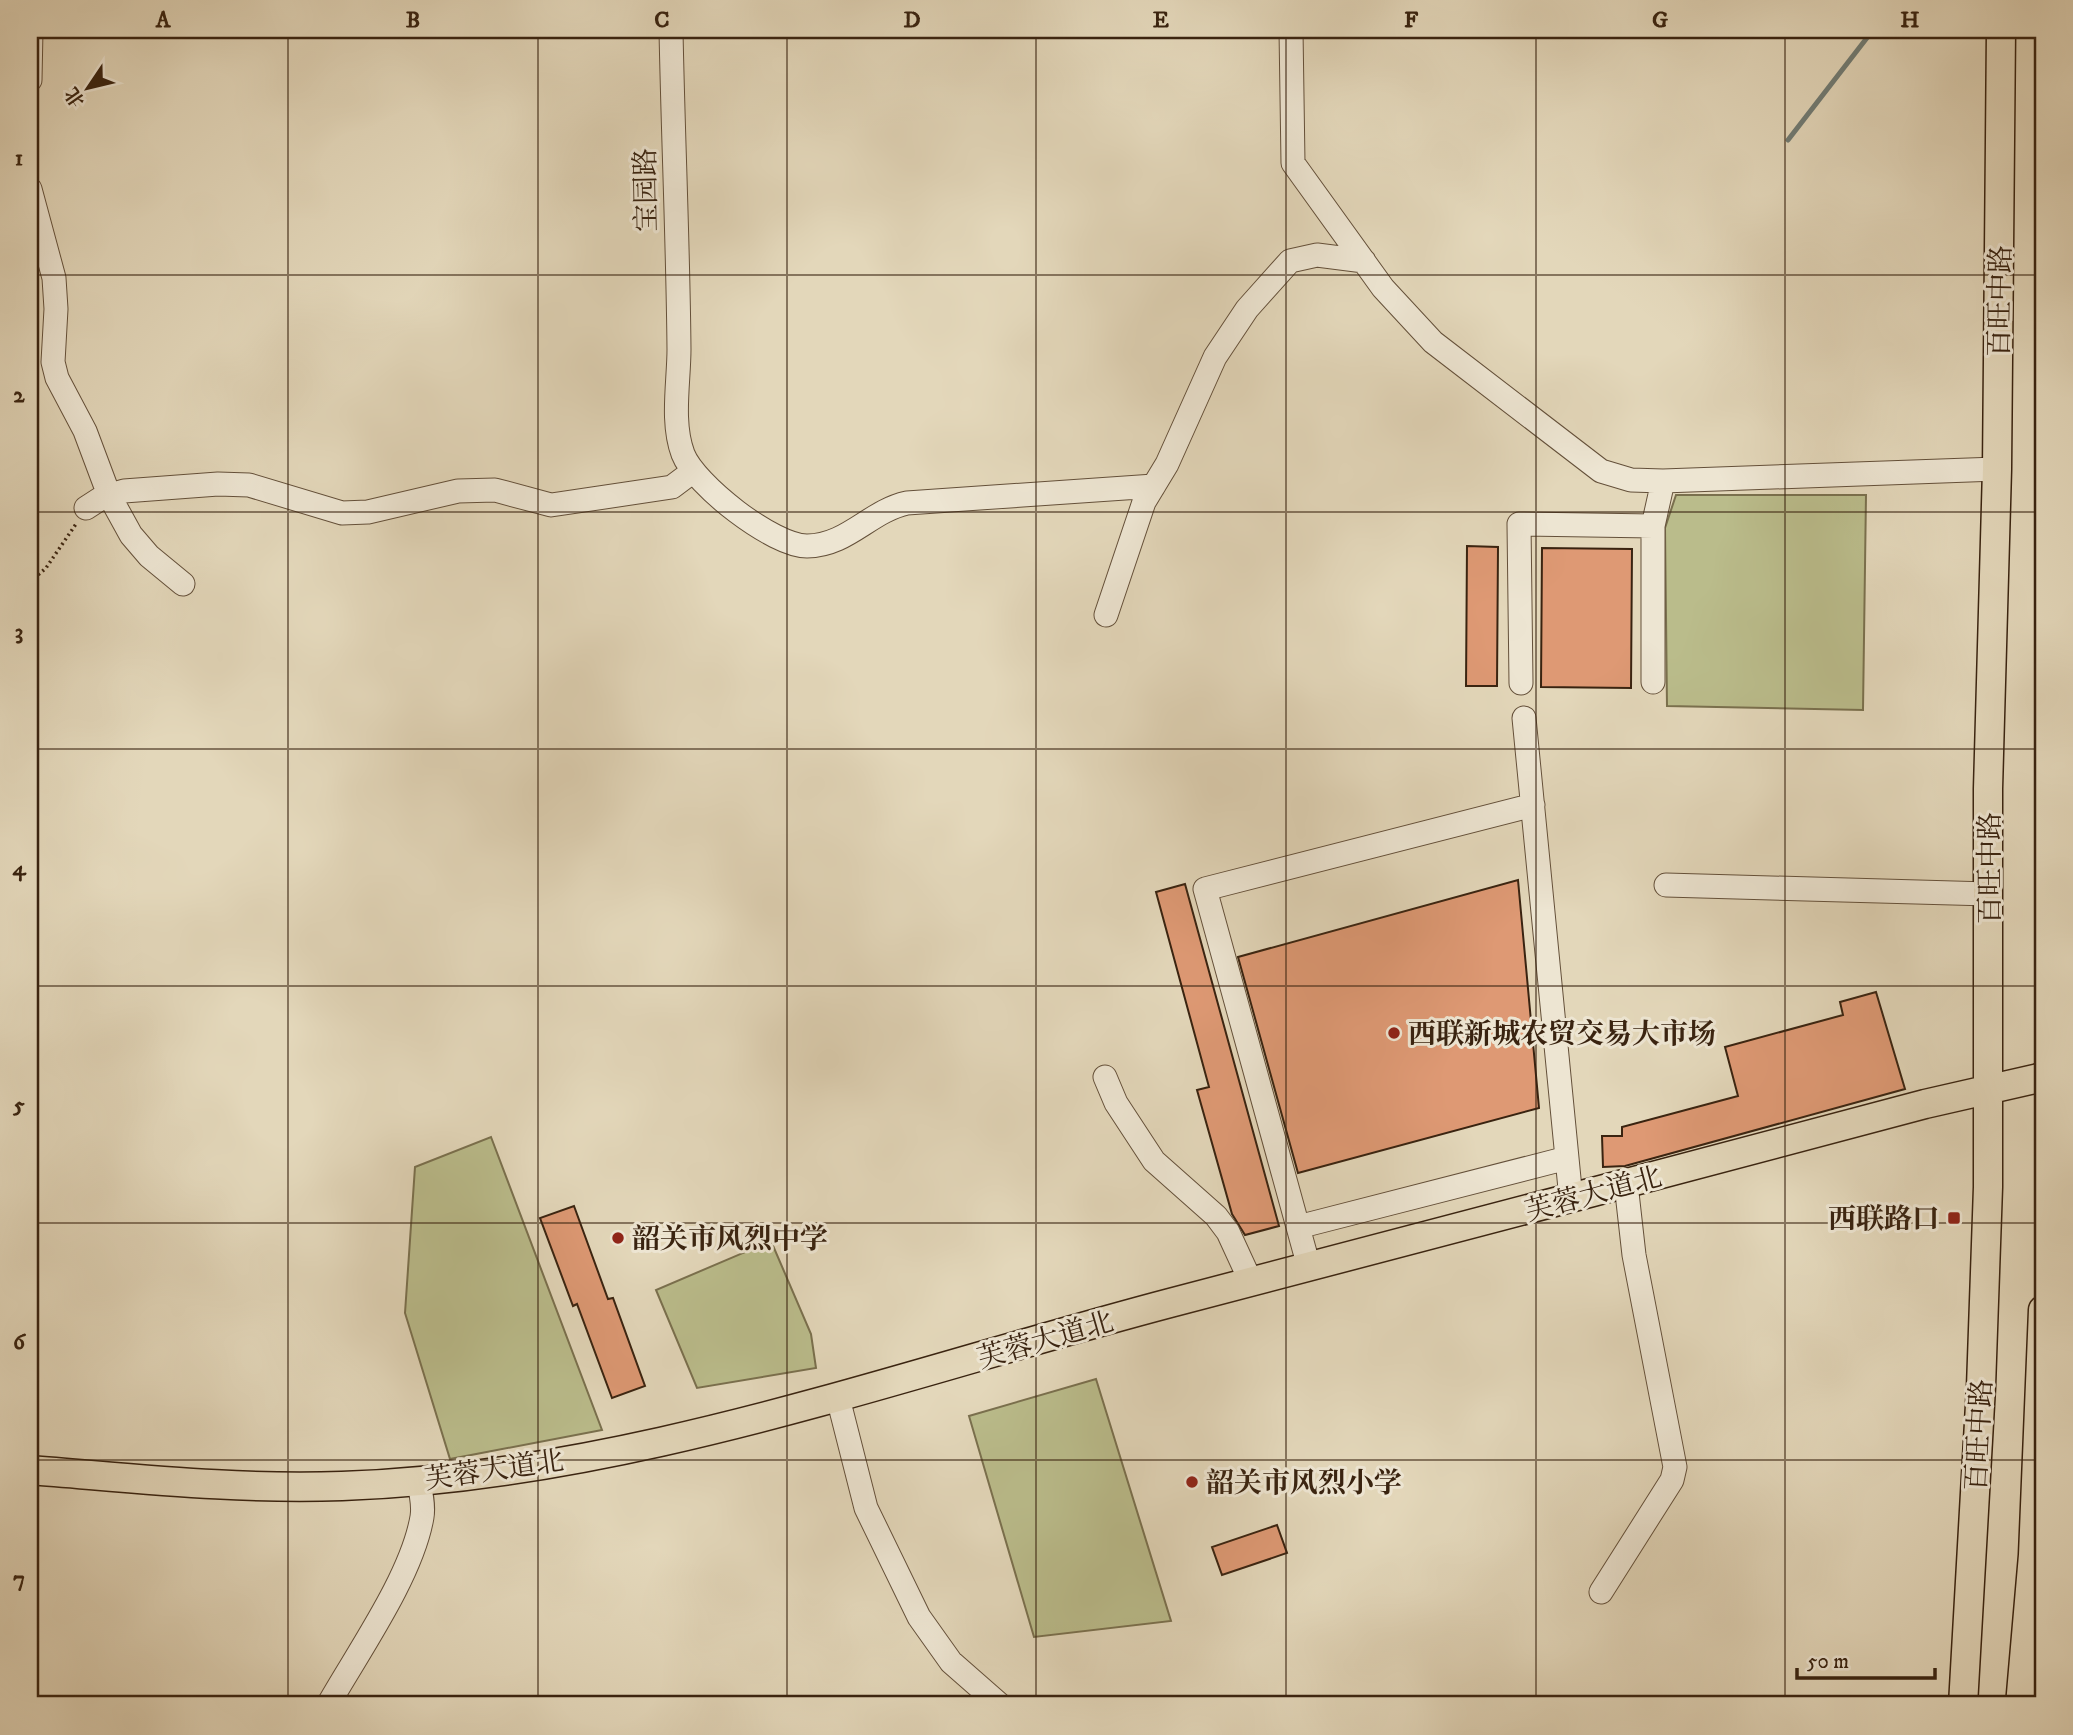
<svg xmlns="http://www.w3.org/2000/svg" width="2073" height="1735" viewBox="0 0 2073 1735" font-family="'IM FELL DW Pica','Noto Serif SC',serif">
<rect width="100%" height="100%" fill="#e3d7ba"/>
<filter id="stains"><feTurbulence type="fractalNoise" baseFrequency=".00286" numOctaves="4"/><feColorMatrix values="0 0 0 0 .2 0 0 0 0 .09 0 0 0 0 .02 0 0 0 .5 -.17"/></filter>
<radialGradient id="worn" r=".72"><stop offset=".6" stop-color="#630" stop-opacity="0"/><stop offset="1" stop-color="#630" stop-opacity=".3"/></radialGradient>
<path fill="#babc8b" stroke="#7a704e" stroke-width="2" d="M 1676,495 L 1866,495 L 1863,710 L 1667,706 L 1665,528 Z
M 491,1137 L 602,1430 L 450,1459 L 405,1313 L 415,1167 Z
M 771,1241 L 811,1334 L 816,1368 L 697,1388 L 656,1290 Z
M 1096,1379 L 1171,1621 L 1034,1637 L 969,1416 Z"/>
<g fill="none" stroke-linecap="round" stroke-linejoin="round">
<path stroke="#717c75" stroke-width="5" d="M 1788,140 L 1873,30"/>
</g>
<path fill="#de9974" stroke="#392310" stroke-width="2" d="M 1467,546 L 1498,547 L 1497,686 L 1466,686 Z
M 1542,548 L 1632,549 L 1631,688 L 1541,687 Z
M 1518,880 L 1539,1108 L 1298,1173 L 1238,957 Z
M 1185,884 L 1279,1226 L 1245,1235 L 1232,1214 L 1197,1090 L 1209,1087 L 1156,892 Z
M 1876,992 L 1905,1089 L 1625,1166 L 1603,1167 L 1602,1136 L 1622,1136 L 1622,1127 L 1738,1096 L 1725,1047 L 1843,1015 L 1840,1002 Z
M 574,1206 L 608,1299 L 613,1298 L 645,1386 L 612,1398 L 577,1304 L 573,1306 L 540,1218 Z
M 1277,1525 L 1287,1553 L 1222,1575 L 1212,1547 Z"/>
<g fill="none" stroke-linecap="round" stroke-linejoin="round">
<g stroke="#64503a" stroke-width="25">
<path id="minor" d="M 671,30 C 673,136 678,242 679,349 C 679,382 671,422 683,454 C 695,485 773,546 807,546 C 847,546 870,511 907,503 L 1154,486
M 1291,30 L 1293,163 L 1383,288 L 1433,342 L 1601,471 L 1631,480 L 1663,481 L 1997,469
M 30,80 L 31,30
M 30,189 L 54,278 L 56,309 L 53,362 L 57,378 L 85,431 L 109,495 L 131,535 L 149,556 L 183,584
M 86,508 L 103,497 L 124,491 L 218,484 L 249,485 L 342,513 L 368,512 L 458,491 L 495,490 L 551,505 L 672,487 L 692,472
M 1106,615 L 1144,502 L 1167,464 L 1215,357 L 1247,309 L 1290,261 L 1317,255 L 1364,261
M 1653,682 L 1653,526 L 1663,481
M 1521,683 L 1519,524 L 1653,526
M 1524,718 L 1571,1199
M 1666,885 L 1989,894
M 1105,1077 L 1116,1103 L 1154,1161 L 1216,1216 L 1228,1232 L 1251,1282
M 1298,1227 L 1567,1158
M 1309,1267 L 1205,889 L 1533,805
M 838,1398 L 866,1508 L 919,1617 L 951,1662 L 1000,1705
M 1601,1592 L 1672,1480 L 1675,1467 L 1634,1255 L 1626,1184
M 328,1705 C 358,1652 412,1576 422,1517 C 424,1505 421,1492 418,1480"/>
</g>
<g stroke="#392310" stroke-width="31">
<path id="major" d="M 30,1470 C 133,1478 238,1490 342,1486 C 626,1476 897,1375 1170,1303 C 1421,1236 1674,1172 1925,1104 L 2043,1077
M 1963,1705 L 1981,1387 L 1988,1187 L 1988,789 L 1997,469 L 2001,30
M 2020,1705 L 2033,1555 L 2043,1310
M 2040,1705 L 2043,1702"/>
</g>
<path stroke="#392310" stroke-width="3.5" stroke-dasharray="2 3.5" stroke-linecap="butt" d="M 30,582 L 46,568 L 76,524"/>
<use href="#minor" stroke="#ede5d2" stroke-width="23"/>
<use href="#major" stroke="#e3d7ba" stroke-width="28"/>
</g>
<path fill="none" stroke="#392310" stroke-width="2" stroke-opacity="0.55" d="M 288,30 L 288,1705M 538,30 L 538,1705M 787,30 L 787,1705M 1036,30 L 1036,1705M 1286,30 L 1286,1705M 1536,30 L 1536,1705M 1785,30 L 1785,1705M 30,275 L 2043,275M 30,512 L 2043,512M 30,749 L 2043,749M 30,986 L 2043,986M 30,1223 L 2043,1223M 30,1460 L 2043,1460"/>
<g fill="#8f2418" stroke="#ede5d2" stroke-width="2.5">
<circle cx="1394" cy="1033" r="7"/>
<rect x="1947" y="1211" width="14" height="14" rx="3.5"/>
<circle cx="618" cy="1238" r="7"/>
<circle cx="1192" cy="1482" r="7"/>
</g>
<g text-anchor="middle" stroke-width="6" stroke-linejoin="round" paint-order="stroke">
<g font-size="28" fill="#392310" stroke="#ede5d2">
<text transform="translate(645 190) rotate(-91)" y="10">宝园路</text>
<text transform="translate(1999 301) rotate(-89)" y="10">百旺中路</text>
<text transform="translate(1989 868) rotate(-90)" y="10">百旺中路</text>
<text transform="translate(1593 1193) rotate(-15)" y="10">芙蓉大道北</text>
<text transform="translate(1045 1339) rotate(-16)" y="10">芙蓉大道北</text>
<text transform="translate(1978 1435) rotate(-87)" y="10">百旺中路</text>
<text transform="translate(494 1469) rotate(-8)" y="10">芙蓉大道北</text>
</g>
<g font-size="28" font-weight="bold" fill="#392310" stroke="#ede5d2" text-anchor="start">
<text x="1408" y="1043">西联新城农贸交易大市场</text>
<text x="1940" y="1228" text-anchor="end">西联路口</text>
<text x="632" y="1248">韶关市风烈中学</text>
<text x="1206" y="1492">韶关市风烈小学</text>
</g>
</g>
<rect width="2073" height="1735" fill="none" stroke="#e3d7ba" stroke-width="77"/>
<g transform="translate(88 88) rotate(235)" stroke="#ede5d2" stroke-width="5" paint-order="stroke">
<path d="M0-5L12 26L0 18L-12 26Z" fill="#392310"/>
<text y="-10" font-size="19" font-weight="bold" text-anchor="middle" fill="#392310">北</text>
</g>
<path d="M1797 1668v10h138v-10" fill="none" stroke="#392310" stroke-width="3.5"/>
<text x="1807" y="1668" font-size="21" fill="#392310" stroke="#ede5d2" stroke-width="5" paint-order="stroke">50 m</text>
<rect x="38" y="38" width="1997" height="1658" fill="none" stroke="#392310" stroke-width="2.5"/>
<g font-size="23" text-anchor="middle" font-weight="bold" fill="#392310">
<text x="163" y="27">A</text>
<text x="413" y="27">B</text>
<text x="662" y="27">C</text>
<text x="912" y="27">D</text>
<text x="1161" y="27">E</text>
<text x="1411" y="27">F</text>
<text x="1660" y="27">G</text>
<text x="1910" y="27">H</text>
<text x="19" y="165">1</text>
<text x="19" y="402">2</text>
<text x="19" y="639">3</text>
<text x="19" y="875">4</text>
<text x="19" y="1112">5</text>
<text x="19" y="1349">6</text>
<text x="19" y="1586">7</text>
</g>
<rect width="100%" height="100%" filter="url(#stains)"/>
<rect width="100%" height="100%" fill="url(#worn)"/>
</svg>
